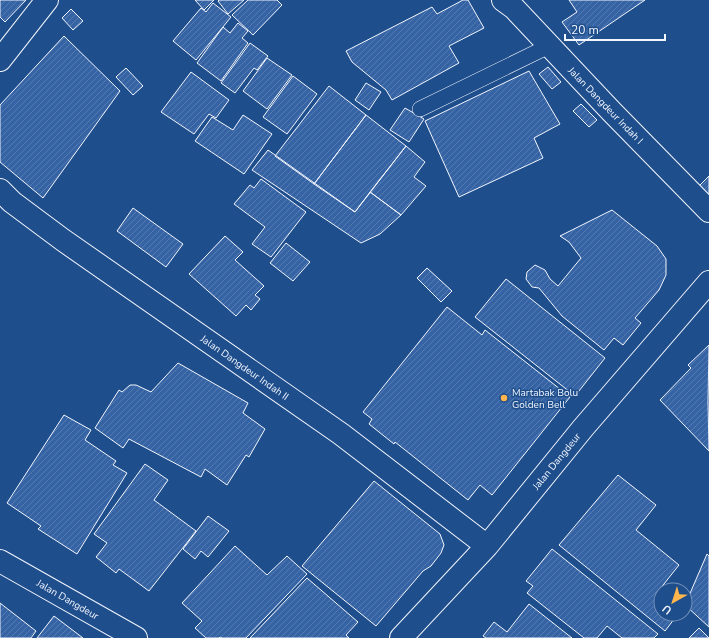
<svg xmlns="http://www.w3.org/2000/svg" width="709" height="638" viewBox="0 0 709 638" font-family="'Nunito Sans',sans-serif">
<defs>
<pattern id="building-hatch" width="6" height="6" patternUnits="userSpaceOnUse"><rect width="6" height="6" fill="#3563a3"/><path d="M-1 1l2-2M0 6l6-6M5 7l2-2" fill="none" stroke="#537ab1"/></pattern>
</defs>
<rect width="100%" height="100%" fill="#1f4e8c"/>
<path fill="url(#building-hatch)" stroke="#f2f6ff" d="M 0,0 L 26,0 L 5,22 L 0,17 Z
M 195,0 L 214,0 L 204,10 Z
M 219,0 L 244,0 L 228,14 L 218,1 Z
M 248,0 L 277,0 L 282,5 L 253,35 L 232,15 Z
M 463,0 L 468,0 L 484,28 L 449,46 L 459,63 L 392,100 L 386,90 L 352,62 L 346,51 L 432,7 L 437,14 Z
M 569,0 L 645,0 L 579,45 L 562,22 L 577,12 Z
M 213,3 L 231,17 L 196,60 L 173,41 L 201,8 L 206,12 Z
M 71,9 L 83,21 L 73,30 L 62,18 Z
M 238,23 L 248,31 L 242,38 L 248,43 L 221,81 L 197,63 L 223,27 L 230,33 Z
M 64,36 L 120,91 L 43,198 L 0,162 L 0,105 Z
M 250,43 L 268,56 L 257,70 L 254,68 L 235,93 L 221,83 Z
M 267,58 L 292,75 L 267,109 L 243,91 Z
M 548,67 L 561,82 L 552,89 L 539,74 Z
M 126,68 L 143,86 L 133,95 L 116,77 Z
M 529,71 L 560,124 L 534,138 L 543,158 L 459,197 L 425,121 Z
M 191,72 L 229,100 L 216,118 L 209,114 L 194,134 L 161,112 Z
M 293,76 L 317,94 L 287,134 L 263,117 Z
M 366,83 L 381,92 L 369,110 L 355,100 Z
M 329,86 L 366,115 L 314,184 L 275,156 Z
M 581,104 L 597,120 L 589,127 L 573,111 Z
M 405,108 L 424,119 L 409,142 L 390,130 Z
M 243,115 L 272,134 L 244,174 L 195,141 L 212,117 L 233,130 Z
M 366,115 L 406,146 L 355,212 L 314,184 Z
M 406,146 L 425,162 L 414,177 L 426,186 L 401,215 L 370,192 Z
M 268,150 L 355,212 L 370,192 L 401,215 L 380,234 L 361,243 L 252,170 Z
M 709,176 L 709,202 L 696,189 Z
M 261,179 L 306,212 L 271,257 L 252,244 L 265,227 L 234,204 L 250,185 L 254,188 Z
M 133,208 L 183,244 L 166,267 L 117,231 Z
M 612,210 L 657,246 L 666,259 L 666,275 L 659,290 L 635,318 L 641,323 L 623,345 L 614,338 L 604,350 L 562,316 L 539,288 L 532,287 L 526,279 L 527,272 L 535,265 L 545,270 L 550,279 L 558,286 L 581,258 L 569,242 L 560,236 Z
M 225,236 L 243,252 L 235,260 L 264,286 L 255,295 L 260,299 L 251,310 L 246,305 L 236,316 L 189,274 Z
M 286,243 L 310,262 L 293,281 L 270,263 Z
M 427,268 L 452,291 L 441,302 L 417,278 Z
M 506,279 L 605,358 L 575,396 L 475,317 Z
M 447,307 L 482,335 L 485,330 L 570,397 L 492,495 L 480,485 L 468,500 L 395,442 L 394,444 L 369,424 L 372,419 L 363,412 Z
M 709,345 L 708,402 L 709,451 L 660,400 L 691,368 L 688,365 Z
M 178,363 L 248,403 L 243,413 L 265,429 L 249,457 L 246,455 L 227,485 L 205,469 L 201,477 L 129,439 L 123,448 L 95,428 L 119,390 L 122,392 L 130,385 L 136,385 L 151,392 Z
M 64,415 L 91,430 L 85,440 L 116,461 L 113,465 L 127,473 L 77,554 L 38,529 L 41,526 L 7,503 Z
M 145,464 L 168,480 L 154,500 L 196,531 L 149,591 L 119,569 L 116,573 L 96,557 L 107,543 L 94,534 Z
M 618,475 L 656,505 L 636,530 L 679,565 L 656,594 L 661,598 L 661,614 L 678,614 L 665,631 L 559,545 Z
M 374,481 L 440,534 L 444,545 L 441,553 L 431,566 L 423,571 L 376,626 L 302,566 Z
M 208,516 L 229,531 L 208,557 L 201,551 L 195,559 L 183,549 Z
M 235,546 L 267,575 L 287,556 L 307,574 L 246,638 L 222,638 L 220,637 L 219,638 L 206,638 L 195,628 L 202,621 L 182,603 Z
M 552,549 L 658,634 L 654,638 L 622,638 L 607,626 L 597,638 L 584,638 L 527,593 L 533,586 L 526,581 Z
M 707,554 L 709,556 L 709,627 L 685,605 Z
M 307,578 L 358,622 L 346,635 L 349,638 L 250,638 Z
M 0,603 L 36,631 L 31,638 L 0,638 Z
M 529,604 L 572,638 L 486,638 L 483,636 L 494,622 L 507,632 Z
M 54,616 L 83,638 L 37,638 Z
M 699,628 L 709,638 L 689,638 Z"/>
<g fill="none" stroke-linecap="round" stroke-linejoin="round">
<g stroke="#f2f6ff" stroke-width="16">
<path id="service" d="M 420,109 L 549,46"/>
</g>
<g stroke="#f2f6ff" stroke-width="24">
<path id="minor" d="M 503,0 L 514,8 L 611,111 L 709,211
M 0,60 L 47,0
M 0,190 L 12,202 L 63,240 L 341,434 L 487,546
M 0,561 L 136,638
M 401,638 L 487,546 L 583,428 L 709,282"/>
</g>
<use href="#service" stroke="#1f4e8c" stroke-width="15"/>
<use href="#minor" stroke="#1f4e8c" stroke-width="22"/>
</g>
<circle fill="#ffb74d" stroke="#1f4e8c" stroke-width="1.5" cx="504" cy="398" r="4"/>
<g text-anchor="middle" stroke-width="3" stroke-linejoin="round" paint-order="stroke">
<g font-size="10" fill="#f2f6ff" stroke="#1f4e8c">
<text transform="translate(606 105) rotate(46)" y="4">Jalan Dangdeur Indah I</text>
<text transform="translate(245 367) rotate(35)" y="4">Jalan Dangdeur Indah II</text>
<text transform="translate(556 461) rotate(-51)" y="4">Jalan Dangdeur</text>
<text transform="translate(68 599) rotate(30)" y="4">Jalan Dangdeur</text>
</g>
<g font-size="10" fill="#f2f6ff" stroke="#1f4e8c" text-anchor="start">
<text x="512" y="396">Martabak Bolu<tspan x="512" dy="12">Golden Bell</tspan></text>
</g>
</g>
<g transform="translate(673 602) rotate(219)"><circle r="19" fill="#1f4e8c" stroke="#7391ba"/>
<path d="M0-3L7 15L0 10L-7 15Z" fill="#ffb74d"/>
<text y="-6" font-size="11" font-weight="bold" text-anchor="middle" fill="#f2f6ff">U</text>
</g>
<path d="M565 34v6h100v-6" fill="none" stroke="#f2f6ff" stroke-width="2"/>
<text x="571" y="34" font-size="12" fill="#f2f6ff" stroke="#1f4e8c" stroke-width="3" paint-order="stroke">20 m</text>
</svg>
